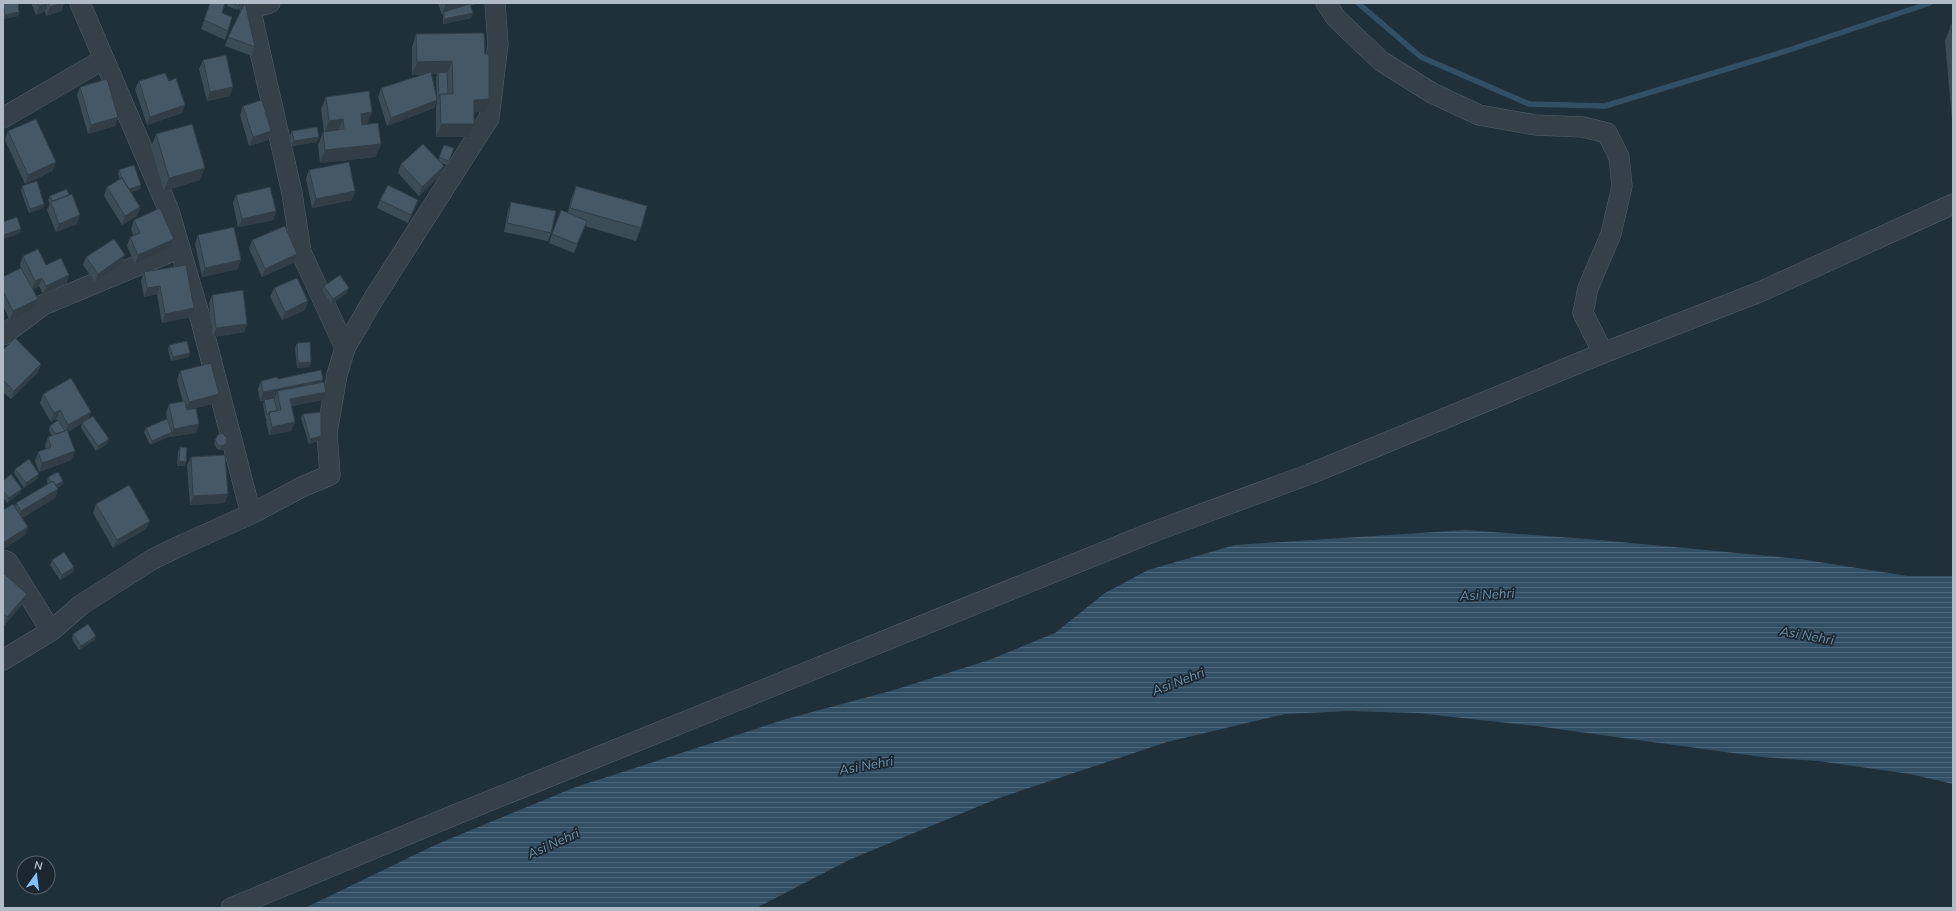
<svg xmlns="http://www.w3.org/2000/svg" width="1956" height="911" viewBox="0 0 1956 911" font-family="Mulish,sans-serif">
<defs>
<pattern id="water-rules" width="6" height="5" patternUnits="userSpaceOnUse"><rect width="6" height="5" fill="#334f64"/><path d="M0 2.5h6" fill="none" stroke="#4e6679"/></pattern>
</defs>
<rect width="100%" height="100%" fill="#20303b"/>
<path fill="url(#water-rules)" d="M 1466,530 L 1599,540 L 1800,559 L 1908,576 L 1953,576 L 1953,784 L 1910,774 L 1818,761 L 1762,757 L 1536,726 L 1417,713 L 1348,711 L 1285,714 L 1167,742 L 999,798 L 851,859 L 756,908 L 305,908 L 435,845 L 573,788 L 786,719 L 894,690 L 989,660 L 1055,633 L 1105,593 L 1148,570 L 1235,545 Z"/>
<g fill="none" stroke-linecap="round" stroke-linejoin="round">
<path stroke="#334f64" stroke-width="5.5" d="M 1358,3 L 1421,57 L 1529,104 L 1605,106 L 1786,51 L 1930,3"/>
<g stroke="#525f69" stroke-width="21">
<path id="minor" d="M 80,3 L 169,211 L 200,317 L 251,514
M 249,3 L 292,193 L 301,252 L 345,348
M 1326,3 L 1336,18 L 1381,61 L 1432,93 L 1479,115 L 1535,125 L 1583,127 L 1607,133 L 1619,157 L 1622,186 L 1611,234 L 1588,288 L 1583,313 L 1603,353
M 251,8 L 270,3
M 3,118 L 104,59
M 3,335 L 43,305 L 180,248
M 3,560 L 8,562 L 51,631
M 3,660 L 51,631 L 81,605 L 153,559 L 184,544 L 251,514 L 302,487 L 330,475 L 327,433 L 337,375 L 345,348 L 374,298 L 489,118 L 498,44 L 495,3
M 231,908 L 452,816 L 1153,532 L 1310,474 L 1603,353 L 1762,291 L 1953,204"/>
</g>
<use href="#minor" stroke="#34414b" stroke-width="20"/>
</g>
<path fill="#3c4c57" d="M 3,3 L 19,12 L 18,16 L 3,19 Z
M 31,3 L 64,3 L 61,11 L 46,16 L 45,11 L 36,15 Z
M 210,3 L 228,31 L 225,40 L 201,29 Z
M 228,3 L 240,3 L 238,10 L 227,6 Z
M 438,3 L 476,3 L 475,4 L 470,6 L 473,13 L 471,18 L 443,24 L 443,15 L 442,15 Z
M 1953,24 L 1953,131 L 1945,41 L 1951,25 Z
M 484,33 L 485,112 L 474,112 L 469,137 L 436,137 L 436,107 L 437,102 L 436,77 L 437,74 L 431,74 L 437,100 L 434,108 L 387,126 L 378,97 L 381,88 L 422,75 L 412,75 L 412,47 L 416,34 Z
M 228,37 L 255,47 L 252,56 L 225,46 Z
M 203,60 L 230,96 L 207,101 L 199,69 Z
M 139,81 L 182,113 L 147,125 L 135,89 Z
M 80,87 L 118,117 L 115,126 L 88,134 L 77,95 Z
M 326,97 L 368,124 L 376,157 L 320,163 L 318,145 L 323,132 L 324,132 L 321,109 Z
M 243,106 L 268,140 L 249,146 L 240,115 Z
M 8,131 L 56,162 L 52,171 L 25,184 L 5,140 Z
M 292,131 L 317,142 L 292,146 L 290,136 Z
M 156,134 L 200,180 L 164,191 L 151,147 Z
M 444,145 L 454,148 L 447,165 L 441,163 L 441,175 L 419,196 L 398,173 L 401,164 L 438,160 Z
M 119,170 L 140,189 L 131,192 L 140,207 L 137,216 L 122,225 L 104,196 L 107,187 L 120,180 L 118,174 Z
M 309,170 L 352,200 L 312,208 L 306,179 Z
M 22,186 L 44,204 L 43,208 L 29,213 L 21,191 Z
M 576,186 L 641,228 L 636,241 L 585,226 L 574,253 L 549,243 L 552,234 L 568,212 L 571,199 Z
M 236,195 L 276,211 L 273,220 L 238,227 L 233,203 Z
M 50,196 L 77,224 L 56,232 L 47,210 L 50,204 L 48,200 Z
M 380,200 L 415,208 L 408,223 L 377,208 Z
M 511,202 L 551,233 L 548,241 L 504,232 L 508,210 Z
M 134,220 L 174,239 L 171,248 L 135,264 L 127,246 L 130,237 L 134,236 L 131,229 Z
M 198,235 L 238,269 L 202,277 L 195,244 Z
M 252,240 L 293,263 L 262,277 L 249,249 Z
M 23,256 L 69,275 L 66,284 L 43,294 L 39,286 L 33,289 L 38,299 L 35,308 L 10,320 L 3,306 L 3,277 L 21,268 L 20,264 Z
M 86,257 L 122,264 L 95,282 L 83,265 Z
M 186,265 L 191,317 L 162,323 L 157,294 L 144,297 L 141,281 L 144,272 Z
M 324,286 L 347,293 L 331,304 L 323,291 Z
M 274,288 L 305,310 L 282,320 L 270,297 Z
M 212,295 L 247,324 L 244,332 L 213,337 L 209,303 Z
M 297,343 L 310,367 L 297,368 L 295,348 Z
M 169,345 L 189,357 L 171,361 L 168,349 Z
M 3,350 L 41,364 L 38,372 L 11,399 L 3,392 Z
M 180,371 L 216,403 L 195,408 L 196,433 L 170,437 L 170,436 L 150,445 L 144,432 L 146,428 L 167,419 L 166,413 L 169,404 L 183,402 L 177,380 Z
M 278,379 L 322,382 L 323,400 L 291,406 L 295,422 L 291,431 L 269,435 L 266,421 L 267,419 L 266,419 L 263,405 L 264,400 L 275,398 L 260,401 L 258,389 L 261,381 Z
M 43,394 L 91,412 L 88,420 L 107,444 L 96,451 L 81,428 L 82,423 L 68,432 L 75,451 L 71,460 L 39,472 L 35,461 L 38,452 L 46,449 L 45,446 L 48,437 L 52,436 L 49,430 L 50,426 L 58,421 L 56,419 L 51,422 L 40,403 Z
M 303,414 L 321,436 L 320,440 L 309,444 L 301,418 Z
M 218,435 L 224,449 L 220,450 L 217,449 L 214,444 Z
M 180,447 L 185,466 L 177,466 L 178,452 Z
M 191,457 L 225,503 L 190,505 L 187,465 Z
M 15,469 L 38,478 L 24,488 L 14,473 Z
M 48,477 L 63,481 L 62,485 L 57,488 L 58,489 L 55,498 L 22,518 L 28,527 L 25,535 L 3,549 L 3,510 L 15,506 L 16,503 L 48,484 L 47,482 Z
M 3,481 L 20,493 L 7,503 L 3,497 Z
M 96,504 L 146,529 L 113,548 L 93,513 Z
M 52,560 L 74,567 L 73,572 L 60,580 L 50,565 Z
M 3,573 L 27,594 L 24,602 L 4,626 L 3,625 Z
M 73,634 L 96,636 L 94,640 L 79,650 L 72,639 Z"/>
<path fill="#313e47" d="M 48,3 L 45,11 L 36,15 L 39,6 Z
M 61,3 L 64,3 L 61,11 L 46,16 L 50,7 Z
M 446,3 L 476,3 L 475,4 L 444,14 L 444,12 L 443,15 L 442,15 Z
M 19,12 L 18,16 L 3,19 L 5,15 Z
M 473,13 L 471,18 L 443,24 L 444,19 Z
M 452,61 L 447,74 L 438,73 L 437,74 L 412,75 L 417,62 Z
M 233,87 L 230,96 L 207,101 L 210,92 Z
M 489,99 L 485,112 L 469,112 L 474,100 Z
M 437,100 L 434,108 L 387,126 L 391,118 Z
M 185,105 L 182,113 L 147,125 L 150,117 Z
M 372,112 L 367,125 L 356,126 L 361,114 Z
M 118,117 L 115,126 L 88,134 L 91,125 Z
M 343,119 L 338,132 L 324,134 L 329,121 Z
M 441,124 L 474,124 L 469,137 L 436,137 Z
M 271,131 L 268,140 L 249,146 L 253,137 Z
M 319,137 L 317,142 L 292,146 L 294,141 Z
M 381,144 L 376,157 L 320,163 L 325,150 Z
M 56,162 L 52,171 L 25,184 L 28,175 Z
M 444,166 L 441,175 L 419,196 L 422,187 Z
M 205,168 L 200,180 L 164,191 L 169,178 Z
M 141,185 L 140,189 L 125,194 L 126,190 Z
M 355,191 L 352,200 L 312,208 L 316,199 Z
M 418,200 L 415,208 L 408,223 L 411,215 Z
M 44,204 L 43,208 L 29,213 L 30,209 Z
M 140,207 L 137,216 L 122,225 L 125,216 Z
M 276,211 L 273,220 L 238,227 L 242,219 Z
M 80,215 L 77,224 L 56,232 L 59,224 Z
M 21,229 L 19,234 L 3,239 L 3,235 Z
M 174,239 L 171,248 L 135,264 L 138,255 Z
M 297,254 L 293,263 L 262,277 L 265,269 Z
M 125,255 L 122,264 L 95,282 L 98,274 Z
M 241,260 L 238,269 L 202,277 L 205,268 Z
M 69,275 L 66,284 L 43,294 L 46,286 Z
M 42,278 L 39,286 L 32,290 L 35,281 Z
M 160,286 L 157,294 L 144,297 L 147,288 Z
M 349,288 L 347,293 L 331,304 L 333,299 Z
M 38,299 L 35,308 L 10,320 L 13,311 Z
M 308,301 L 305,310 L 282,320 L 285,312 Z
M 194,308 L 191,317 L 162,323 L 165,314 Z
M 247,324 L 244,332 L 213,337 L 216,328 Z
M 190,353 L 189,357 L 171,361 L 173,357 Z
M 311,362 L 310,367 L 297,368 L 298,363 Z
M 41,364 L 38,372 L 11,399 L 14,391 Z
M 323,380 L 320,389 L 277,391 L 275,398 L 260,401 L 263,392 Z
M 326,392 L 323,400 L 287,407 L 290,399 Z
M 219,394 L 216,403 L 186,411 L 189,402 Z
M 60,410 L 56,419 L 51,422 L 54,413 Z
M 91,412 L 88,420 L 65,433 L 68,425 Z
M 295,422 L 291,431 L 269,435 L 272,427 Z
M 199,424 L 196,433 L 170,437 L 174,429 Z
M 172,432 L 170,436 L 150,445 L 152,441 Z
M 321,436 L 320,440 L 309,444 L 310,439 Z
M 109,439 L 107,444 L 96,451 L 98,446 Z
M 226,444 L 224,449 L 220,450 L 222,446 Z
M 75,451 L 71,460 L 39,472 L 42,463 Z
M 179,461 L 186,462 L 185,466 L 177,466 Z
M 39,474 L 38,478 L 24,488 L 26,483 Z
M 63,481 L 62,485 L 52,491 L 54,486 Z
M 22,489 L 20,493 L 7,503 L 9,498 Z
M 58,489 L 55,498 L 18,520 L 21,511 Z
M 228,494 L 225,503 L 190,505 L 193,496 Z
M 150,521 L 146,529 L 113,548 L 117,540 Z
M 28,527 L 25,535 L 3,549 L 3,545 L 4,542 Z
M 74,567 L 73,572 L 60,580 L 62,575 Z
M 27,594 L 24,602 L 4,626 L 7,617 Z
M 96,636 L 94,640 L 79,650 L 81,646 Z"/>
<path fill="#465865" stroke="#313e47" d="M 3,3 L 18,3 L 19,12 L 5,15 Z
M 38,3 L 47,3 L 39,6 Z
M 48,3 L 61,3 L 50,7 Z
M 210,3 L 225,3 L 222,13 L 232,17 L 228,31 L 204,20 Z
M 232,3 L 240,3 L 239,6 Z
M 245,3 L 255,47 L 228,37 Z
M 470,4 L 473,13 L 444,19 L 444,12 Z
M 1953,24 L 1953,43 L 1951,25 Z
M 484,33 L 485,54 L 489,54 L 489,99 L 474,100 L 474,124 L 441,124 L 440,94 L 453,94 L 452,61 L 417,62 L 416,34 Z
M 226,55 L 233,87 L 210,92 L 203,60 Z
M 431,72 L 437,100 L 391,118 L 381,88 Z
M 447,72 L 448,94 L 440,94 L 439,98 L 438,73 Z
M 165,73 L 169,81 L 176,78 L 185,105 L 150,117 L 139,81 Z
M 107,79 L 118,117 L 91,125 L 80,87 Z
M 369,91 L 372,112 L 361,114 L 362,125 L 378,123 L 381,144 L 325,150 L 323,132 L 344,129 L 343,119 L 329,121 L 326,97 Z
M 262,100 L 271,131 L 253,137 L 243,106 Z
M 36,119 L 56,162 L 28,175 L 8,131 Z
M 192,124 L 205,168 L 169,178 L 156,134 Z
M 317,127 L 319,137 L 294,141 L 292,131 Z
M 423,144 L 444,166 L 422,187 L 401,164 Z
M 444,145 L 454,148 L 449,161 L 439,157 Z
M 349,162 L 355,191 L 316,199 L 309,170 Z
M 134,165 L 141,185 L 129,189 L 122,178 L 119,170 Z
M 122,178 L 140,207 L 125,216 L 107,187 Z
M 37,181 L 44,204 L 30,209 L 22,186 Z
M 388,185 L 418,200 L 411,215 L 380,200 Z
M 576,186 L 647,206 L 641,228 L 570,208 Z
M 270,187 L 276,211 L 242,219 L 236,195 Z
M 67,189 L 69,195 L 52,201 L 50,196 Z
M 72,194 L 80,215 L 59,224 L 51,202 Z
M 511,202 L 556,211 L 551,233 L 507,223 Z
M 160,208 L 174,239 L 138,255 L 130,237 L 140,233 L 134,220 Z
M 561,210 L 587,221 L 577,244 L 552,234 Z
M 17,217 L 21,229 L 3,235 L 3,222 Z
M 285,226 L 297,254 L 265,269 L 252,240 Z
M 234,227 L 241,260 L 205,268 L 198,235 Z
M 114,239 L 125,255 L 98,274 L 86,257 Z
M 38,249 L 46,265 L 61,258 L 69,275 L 46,286 L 42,278 L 35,281 L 23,256 Z
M 186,265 L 194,308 L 165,314 L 160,286 L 147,288 L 144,272 Z
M 21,268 L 38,299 L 13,311 L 3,291 L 3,277 Z
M 340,275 L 349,288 L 333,299 L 324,286 Z
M 297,278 L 308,301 L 285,312 L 274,288 Z
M 243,290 L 247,324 L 216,328 L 212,295 Z
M 15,338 L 41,364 L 14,391 L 3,380 L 3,350 Z
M 187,341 L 190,353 L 173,357 L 169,345 Z
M 310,342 L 311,362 L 298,363 L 297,343 Z
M 211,363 L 219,394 L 189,402 L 180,371 Z
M 321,370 L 323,380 L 263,392 L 261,381 L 277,377 L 278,379 Z
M 71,378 L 91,412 L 68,425 L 60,410 L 54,413 L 43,394 Z
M 324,382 L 326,392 L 290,399 L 295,422 L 272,427 L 269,412 L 281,410 L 277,391 Z
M 274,398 L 277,411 L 269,412 L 268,415 L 267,415 L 264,400 Z
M 185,401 L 187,410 L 196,408 L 199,424 L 174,429 L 169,404 Z
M 321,412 L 321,436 L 310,439 L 303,414 Z
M 93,416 L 109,439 L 98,446 L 82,423 Z
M 167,419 L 172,432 L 152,441 L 146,428 Z
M 58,420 L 65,431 L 56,434 L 50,426 Z
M 67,430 L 75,451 L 42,463 L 38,452 L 51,447 L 48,437 Z
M 222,433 L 227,438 L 226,444 L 222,446 L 218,445 L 215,440 L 218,435 Z
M 180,447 L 187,448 L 186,462 L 179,461 Z
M 225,455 L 228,494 L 193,496 L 191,457 Z
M 29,459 L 39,474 L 26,483 L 15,469 Z
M 58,472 L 63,481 L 56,485 L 53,481 L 51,482 L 48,477 Z
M 11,474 L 22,489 L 9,498 L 3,491 L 3,481 Z
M 53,481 L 58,489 L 21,511 L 16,503 Z
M 129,485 L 150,521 L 117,540 L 96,504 Z
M 13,504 L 28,527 L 4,542 L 3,540 L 3,510 Z
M 64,552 L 74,567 L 62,575 L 52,560 Z
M 3,573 L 27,594 L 7,617 L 3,614 Z
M 88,624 L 96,636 L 81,646 L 73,634 Z"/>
<g text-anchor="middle" stroke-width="3.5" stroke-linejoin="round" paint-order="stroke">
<g font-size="13" font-style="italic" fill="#6e93ad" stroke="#1a2630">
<text transform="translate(1487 594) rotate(-3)" y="5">Asi Nehri</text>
<text transform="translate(1807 635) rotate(10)" y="5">Asi Nehri</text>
<text transform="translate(1178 681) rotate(-21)" y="5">Asi Nehri</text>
<text transform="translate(866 765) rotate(-10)" y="5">Asi Nehri</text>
<text transform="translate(553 843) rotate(-24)" y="5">Asi Nehri</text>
</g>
</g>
<rect width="1956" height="911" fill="none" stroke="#afbcc8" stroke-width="8"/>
<g transform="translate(36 875) rotate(14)"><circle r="19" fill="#1a2630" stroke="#56626d"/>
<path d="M0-3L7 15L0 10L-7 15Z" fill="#7ec3fe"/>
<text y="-6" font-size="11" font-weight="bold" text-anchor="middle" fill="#afbcc8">N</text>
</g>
</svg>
